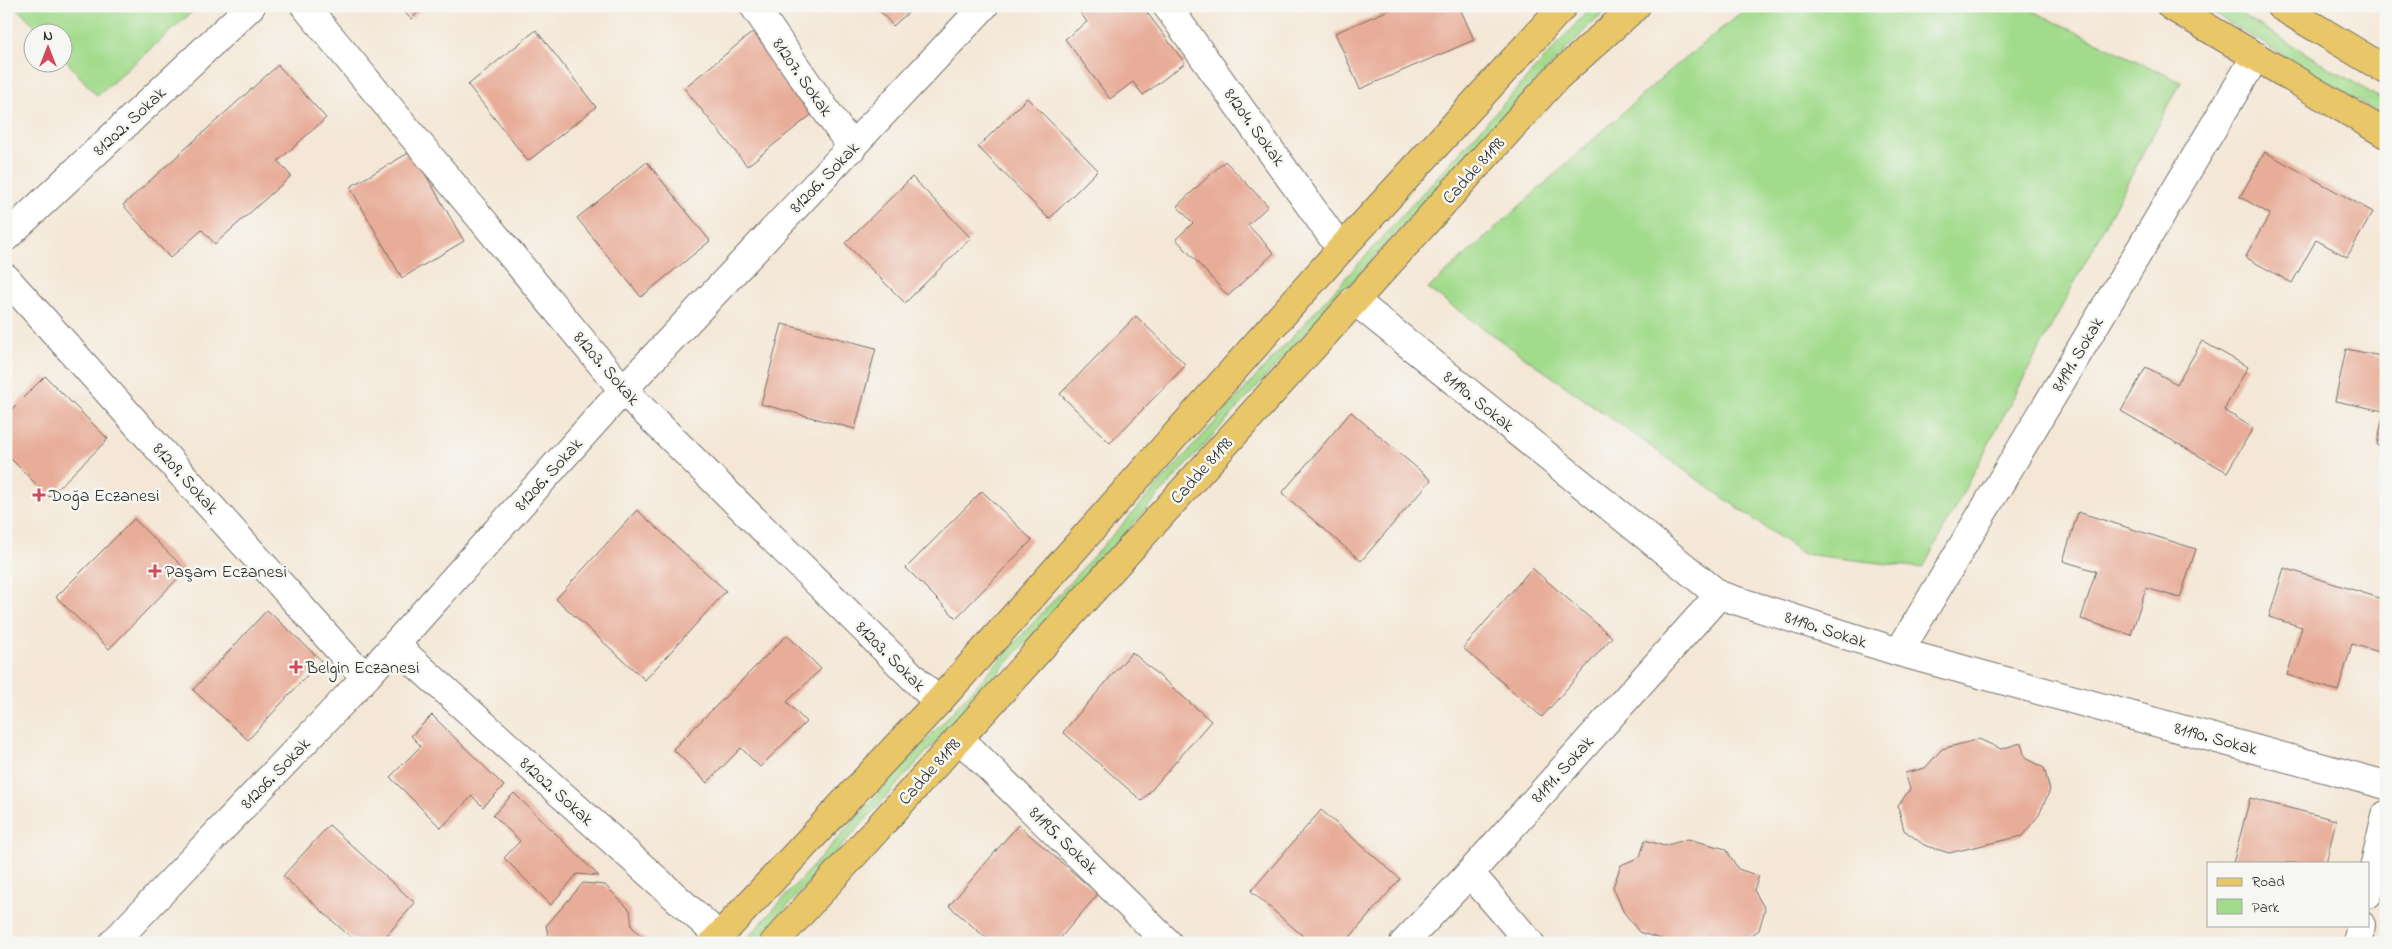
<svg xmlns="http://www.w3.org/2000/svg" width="2392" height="949" viewBox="0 0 2392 949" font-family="'Indie Flower',sans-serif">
<rect width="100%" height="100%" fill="#f6f6f2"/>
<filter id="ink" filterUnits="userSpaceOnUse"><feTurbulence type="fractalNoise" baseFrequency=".02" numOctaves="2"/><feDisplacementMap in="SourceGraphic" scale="10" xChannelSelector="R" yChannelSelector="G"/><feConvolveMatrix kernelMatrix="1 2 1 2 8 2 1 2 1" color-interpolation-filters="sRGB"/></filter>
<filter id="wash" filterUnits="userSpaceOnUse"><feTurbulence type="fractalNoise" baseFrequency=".0096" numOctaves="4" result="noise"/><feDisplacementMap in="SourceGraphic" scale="20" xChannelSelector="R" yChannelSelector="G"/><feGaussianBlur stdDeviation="1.12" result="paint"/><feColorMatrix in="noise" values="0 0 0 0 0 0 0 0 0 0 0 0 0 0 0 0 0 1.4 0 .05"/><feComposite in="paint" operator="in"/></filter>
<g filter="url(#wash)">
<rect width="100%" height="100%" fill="#f4e7d6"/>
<path fill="#a2db8c" stroke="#66835c" d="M 15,6 L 199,6 L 97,96 L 63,57 L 62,32 L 41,32 Z
M 1592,6 L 1612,6 L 1588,27 L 1479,141 L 754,943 L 743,943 Z
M 1749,6 L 2022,6 L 2181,82 L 1923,568 L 1803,554 L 1428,289 L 1660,79 Z
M 2201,6 L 2228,6 L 2386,102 L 2386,117 Z"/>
<g id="blocks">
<path fill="#e8ad99" d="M 399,6 L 425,6 L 411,19 Z
M 876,6 L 916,6 L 893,26 Z
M 1079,6 L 1142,6 L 1185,63 L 1143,95 L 1133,82 L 1110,99 L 1065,39 L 1087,22 L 1077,8 Z
M 1398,6 L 1459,6 L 1474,40 L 1360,89 L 1335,33 Z
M 536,30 L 596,107 L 528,161 L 468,85 Z
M 753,32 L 816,111 L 747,166 L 684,88 Z
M 278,65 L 326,118 L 278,161 L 291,176 L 215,244 L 202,230 L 170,258 L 123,205 Z
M 1027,98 L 1098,170 L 1049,219 L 978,147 Z
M 412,151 L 464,241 L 402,278 L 350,187 Z
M 2265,152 L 2373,212 L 2347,257 L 2316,240 L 2292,283 L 2245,257 L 2270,214 L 2240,197 Z
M 1225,161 L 1268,206 L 1248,225 L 1274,253 L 1228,296 L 1176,239 L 1193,223 L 1177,206 Z
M 647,162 L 710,241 L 641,297 L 577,218 Z
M 912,177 L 971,238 L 905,303 L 845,243 Z
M 1136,316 L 1186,365 L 1110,443 L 1060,394 Z
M 782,324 L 876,348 L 855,429 L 761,404 Z
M 2202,341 L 2248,367 L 2224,410 L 2253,428 L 2227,472 L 2121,411 L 2146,367 L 2177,384 Z
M 2346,349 L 2386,357 L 2386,447 L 2377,445 L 2384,411 L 2335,401 Z
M 45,376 L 108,439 L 49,497 L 6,454 L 6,415 Z
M 1351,412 L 1431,480 L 1361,561 L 1282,493 Z
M 982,491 L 1032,540 L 956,618 L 906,568 Z
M 637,510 L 726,591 L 645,680 L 556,599 Z
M 2078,512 L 2196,549 L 2180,598 L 2146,588 L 2131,635 L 2081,619 L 2096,571 L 2063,561 Z
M 134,519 L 186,570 L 109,649 L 56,597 Z
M 1532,568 L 1612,637 L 1542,717 L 1463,648 Z
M 2284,568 L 2386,600 L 2386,654 L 2352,644 L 2338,691 L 2287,675 L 2302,627 L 2269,617 Z
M 267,610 L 321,660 L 248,740 L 193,690 Z
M 787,635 L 821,669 L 787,702 L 806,722 L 760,767 L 741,748 L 707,783 L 673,749 Z
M 1132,652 L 1211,721 L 1142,801 L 1063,732 Z
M 432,715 L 504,786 L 483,807 L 472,796 L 441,828 L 390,777 L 421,746 L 411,736 Z
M 1979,739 L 2001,749 L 2021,743 L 2025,758 L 2044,768 L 2050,790 L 2039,815 L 2022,836 L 1949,853 L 1924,845 L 1904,830 L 1898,806 L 1910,789 L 1905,773 L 1925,768 L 1942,749 Z
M 514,793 L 599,876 L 577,874 L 551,905 L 504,858 L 520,841 L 493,815 Z
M 2250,798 L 2336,820 L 2326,863 L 2233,863 Z
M 1321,810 L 1400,879 L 1345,943 L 1311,943 L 1251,891 Z
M 329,825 L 415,903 L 380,943 L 357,943 L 283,876 Z
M 1018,825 L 1098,894 L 1056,943 L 992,943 L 949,906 Z
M 1688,839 L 1726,849 L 1738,869 L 1759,876 L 1754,890 L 1765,909 L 1759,930 L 1741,943 L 1673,943 L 1639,932 L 1623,911 L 1613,887 L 1621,865 L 1640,857 L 1645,840 L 1664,846 Z
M 583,883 L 605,885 L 630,910 L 632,927 L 649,943 L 550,943 L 546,926 Z"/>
</g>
</g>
<g filter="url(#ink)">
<use href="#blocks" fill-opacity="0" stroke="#716d67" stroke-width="1"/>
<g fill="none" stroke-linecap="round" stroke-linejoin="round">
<g stroke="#716d67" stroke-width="30">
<path id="minor" d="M 305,6 L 623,390 L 938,702
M 754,6 L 852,148
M 1167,6 L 1341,249
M 6,237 L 251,6
M 6,278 L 350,662 L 367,676
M 1354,300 L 1719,595 L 1899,652 L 2386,785
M 395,645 L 719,936
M 1899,652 L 2256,56
M 959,738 L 1168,943
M 1470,873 L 1530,943
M 2368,894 L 2386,815
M 113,943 L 367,676 L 623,390 L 984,6
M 1404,943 L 1470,873 L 1719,595
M 2357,943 L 2361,925"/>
</g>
<g stroke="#716d67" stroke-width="30">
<path id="major" d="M 2171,6 L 2386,134
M 2280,6 L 2386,70
M 713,943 L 938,702 L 1341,249 L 1563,6
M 774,943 L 1557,77 L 1636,6"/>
</g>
<use href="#minor" stroke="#fff" stroke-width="28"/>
<use href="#major" stroke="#e9c769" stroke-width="28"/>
</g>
</g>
<g fill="#d1495b" stroke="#f6f6f2" stroke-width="2">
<path d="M36.5 487.5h5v5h5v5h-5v5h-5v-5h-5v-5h5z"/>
<path d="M152.5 563.5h5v5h5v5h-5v5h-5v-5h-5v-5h5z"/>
<path d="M293.5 659.5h5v5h5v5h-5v5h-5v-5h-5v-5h5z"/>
</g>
<g text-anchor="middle" stroke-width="5" stroke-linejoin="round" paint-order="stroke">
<g font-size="18" fill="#2b2b2b" stroke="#f6f6f2">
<text transform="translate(803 77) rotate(55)" y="6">81207. Sokak</text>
<text transform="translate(129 121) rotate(-43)" y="6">81202. Sokak</text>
<text transform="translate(1255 127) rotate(54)" y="6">81204. Sokak</text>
<text transform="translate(1473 170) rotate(-48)" y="6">Cadde 81198</text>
<text transform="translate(824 177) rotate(-46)" y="6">81206. Sokak</text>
<text transform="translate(2077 354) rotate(-59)" y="6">81191. Sokak</text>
<text transform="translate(607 368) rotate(49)" y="6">81203. Sokak</text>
<text transform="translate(1479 401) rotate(39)" y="6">81190. Sokak</text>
<text transform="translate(1201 470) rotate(-48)" y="6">Cadde 81198</text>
<text transform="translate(548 474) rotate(-48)" y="6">81206. Sokak</text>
<text transform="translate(186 478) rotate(48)" y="6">81209. Sokak</text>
<text transform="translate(1826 629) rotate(18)" y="6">81190. Sokak</text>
<text transform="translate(891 656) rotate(45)" y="6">81203. Sokak</text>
<text transform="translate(2216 738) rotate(15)" y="6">81190. Sokak</text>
<text transform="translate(1562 769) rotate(-48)" y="6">81191. Sokak</text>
<text transform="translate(929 771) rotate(-48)" y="6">Cadde 81198</text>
<text transform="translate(275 773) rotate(-46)" y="6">81206. Sokak</text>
<text transform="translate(557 791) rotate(42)" y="6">81202. Sokak</text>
<text transform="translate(1064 840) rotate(44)" y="6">81195. Sokak</text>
</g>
<g font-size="18" fill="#2b2b2b" stroke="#f6f6f2" text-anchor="start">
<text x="49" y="501">Doğa Eczanesi</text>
<text x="165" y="577">Paşam Eczanesi</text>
<text x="306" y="673">Belgin Eczanesi</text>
</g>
</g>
<rect width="2392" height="949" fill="none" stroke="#f6f6f2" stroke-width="25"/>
<rect x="2207" y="862" width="162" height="65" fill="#f6f6f2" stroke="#a5a5a2"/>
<rect x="2217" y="878" width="25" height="8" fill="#e9c769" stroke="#a5a5a2"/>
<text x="2252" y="886" font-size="15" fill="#2b2b2b">Road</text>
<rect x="2217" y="899" width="25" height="15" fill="#a2db8c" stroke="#a5a5a2"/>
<text x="2252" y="912" font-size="15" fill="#2b2b2b">Park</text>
<g transform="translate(48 48)"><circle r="24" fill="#f6f6f2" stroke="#a5a5a2"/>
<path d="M0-4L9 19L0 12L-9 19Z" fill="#d1495b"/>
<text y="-8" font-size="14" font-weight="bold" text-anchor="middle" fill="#2b2b2b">N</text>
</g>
</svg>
